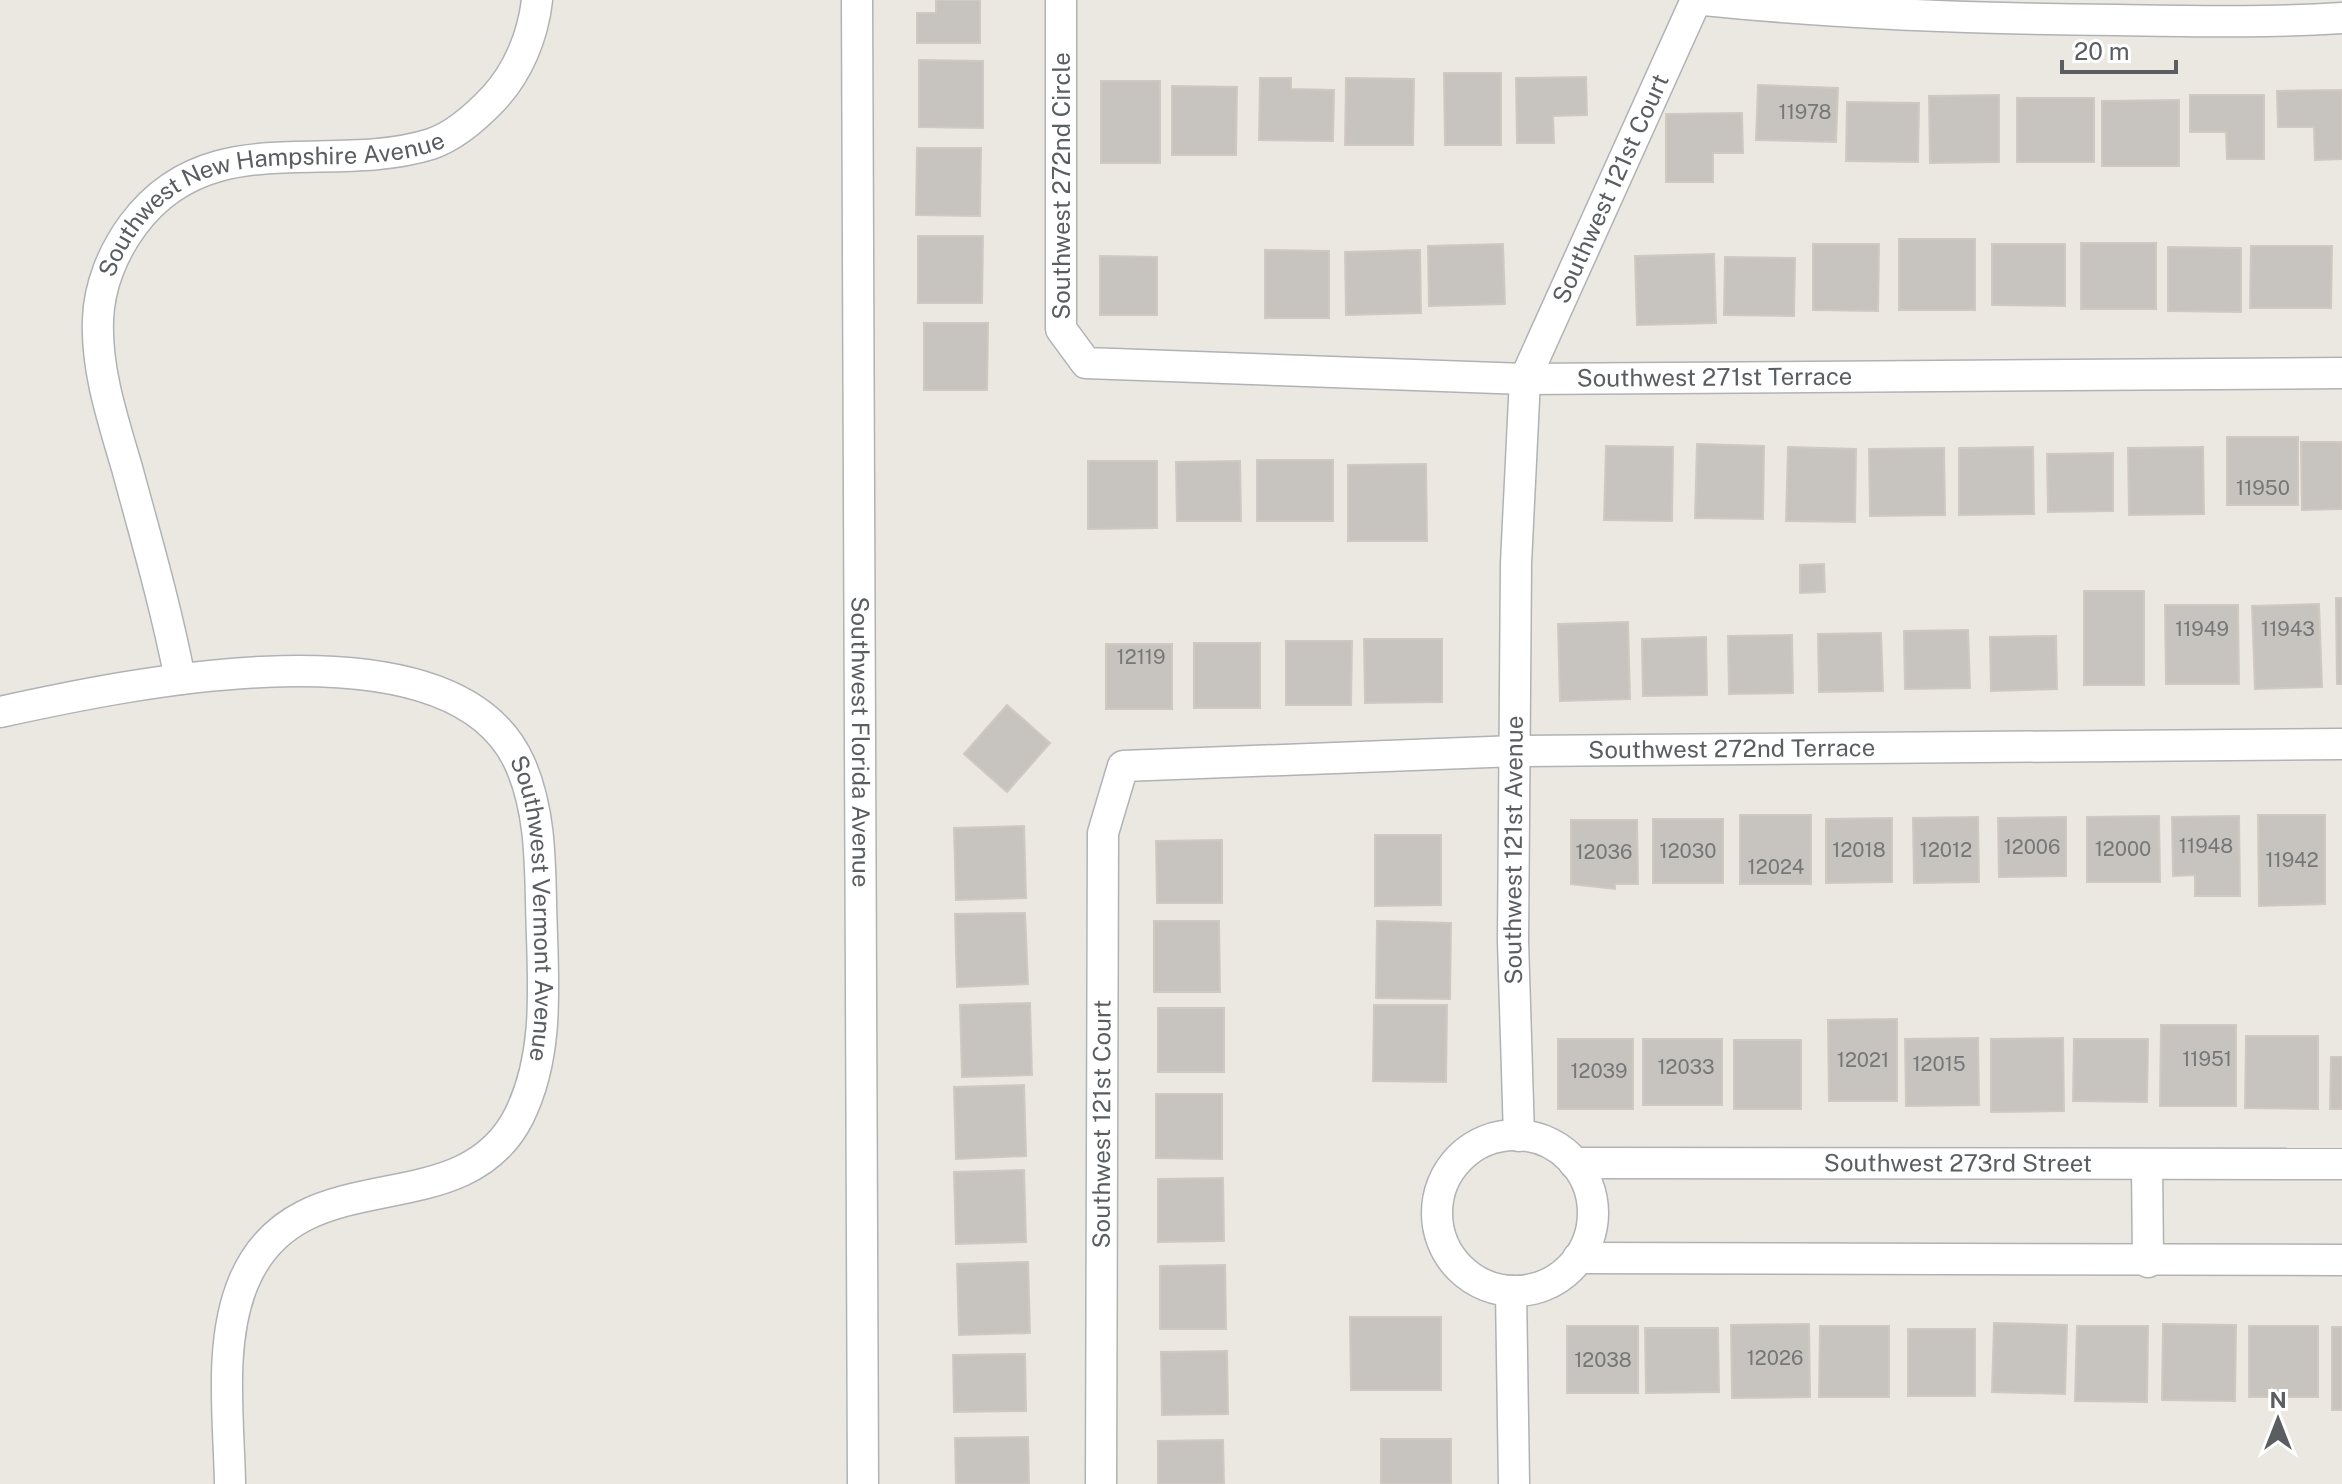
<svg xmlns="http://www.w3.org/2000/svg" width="2342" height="1484" viewBox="0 0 2342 1484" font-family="'Public Sans',sans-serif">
<rect width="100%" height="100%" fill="#ebe8e2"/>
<path fill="#c7c3bf" stroke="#cfc9c1" stroke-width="2" d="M 936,0 L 980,0 L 980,43 L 917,43 L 917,13 L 936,13 Z
M 919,60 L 983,61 L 983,128 L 919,127 Z
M 1444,73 L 1501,73 L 1501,145 L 1445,145 Z
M 1586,77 L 1587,115 L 1553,116 L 1554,143 L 1517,143 L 1516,78 Z
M 1260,78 L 1291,78 L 1291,89 L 1334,90 L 1333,141 L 1259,140 Z
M 1346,78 L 1414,79 L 1413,145 L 1345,145 Z
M 1101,81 L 1160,81 L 1160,163 L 1101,163 Z
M 1758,85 L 1838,88 L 1836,142 L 1756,140 Z
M 1172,86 L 1237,87 L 1236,155 L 1172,155 Z
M 2342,90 L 2342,159 L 2315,160 L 2314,127 L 2278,127 L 2277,91 Z
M 1999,95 L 1999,162 L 1930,163 L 1929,96 Z
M 2190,95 L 2264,95 L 2264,159 L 2227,159 L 2226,132 L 2190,132 Z
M 2017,98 L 2094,98 L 2094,162 L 2017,162 Z
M 2179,100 L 2179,166 L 2102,166 L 2102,101 Z
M 1847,102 L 1919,103 L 1918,162 L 1846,161 Z
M 1742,113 L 1743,153 L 1713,153 L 1713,182 L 1666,182 L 1666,114 Z
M 917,148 L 981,148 L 980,216 L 916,215 Z
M 918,236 L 983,236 L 982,303 L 918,303 Z
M 1899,239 L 1975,239 L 1975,310 L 1899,310 Z
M 2081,243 L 2156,243 L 2156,309 L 2081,309 Z
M 1503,244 L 1505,304 L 1429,306 L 1428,246 Z
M 1813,244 L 1879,244 L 1878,311 L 1813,310 Z
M 1992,244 L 2065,244 L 2065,306 L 1992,305 Z
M 2251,246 L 2332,246 L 2331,308 L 2250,308 Z
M 2168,247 L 2241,248 L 2241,312 L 2168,311 Z
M 1265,250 L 1329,251 L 1329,318 L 1265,318 Z
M 1420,250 L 1421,313 L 1346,315 L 1345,252 Z
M 1714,254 L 1716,323 L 1637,325 L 1635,256 Z
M 1100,256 L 1157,257 L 1157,315 L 1100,315 Z
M 1725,257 L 1795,258 L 1794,316 L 1724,315 Z
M 924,323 L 988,323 L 987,390 L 924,390 Z
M 2227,437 L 2298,437 L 2298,505 L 2227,505 Z
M 2301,442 L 2342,442 L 2342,509 L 2302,510 Z
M 1697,444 L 1764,446 L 1763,519 L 1695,518 Z
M 1606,446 L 1673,447 L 1672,521 L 1604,520 Z
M 1788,447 L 1856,449 L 1855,522 L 1786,521 Z
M 2033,447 L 2034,514 L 1959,515 L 1959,448 Z
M 2203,447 L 2204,514 L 2129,515 L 2128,448 Z
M 1944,448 L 1945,515 L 1870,516 L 1869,449 Z
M 2113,453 L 2113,511 L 2048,512 L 2047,454 Z
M 1257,460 L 1333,460 L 1333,521 L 1257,521 Z
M 1088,461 L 1157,461 L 1157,528 L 1088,529 Z
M 1240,461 L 1241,521 L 1177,521 L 1176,462 Z
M 1426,464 L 1427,541 L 1348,541 L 1348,465 Z
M 1824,564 L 1825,592 L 1800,593 L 1800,565 Z
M 2084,591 L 2144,591 L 2144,685 L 2084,685 Z
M 2336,598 L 2342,598 L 2342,684 L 2337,684 Z
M 2319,604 L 2322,687 L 2255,689 L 2252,606 Z
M 2165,605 L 2238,605 L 2239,684 L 2166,684 Z
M 1628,622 L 1630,699 L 1560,701 L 1558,624 Z
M 1968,630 L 1970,688 L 1905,689 L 1904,631 Z
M 1881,633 L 1883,691 L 1819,692 L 1818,634 Z
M 1792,635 L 1793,693 L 1729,694 L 1728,636 Z
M 2056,636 L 2057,689 L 1991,691 L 1990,637 Z
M 1706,637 L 1707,695 L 1643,696 L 1642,639 Z
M 1364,639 L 1442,639 L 1442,702 L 1365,703 Z
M 1286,641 L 1352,641 L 1351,705 L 1286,705 Z
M 1194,643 L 1260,643 L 1260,708 L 1194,708 Z
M 1106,644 L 1172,644 L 1172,709 L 1106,709 Z
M 1007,705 L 1050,743 L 1007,792 L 964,754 Z
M 1740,815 L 1811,815 L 1811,884 L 1740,884 Z
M 2258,815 L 2325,815 L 2325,904 L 2259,906 Z
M 2159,816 L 2160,882 L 2087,882 L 2087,817 Z
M 2239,816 L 2240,896 L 2195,896 L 2195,875 L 2173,876 L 2172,817 Z
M 1978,817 L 1979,882 L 1914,883 L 1913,818 Z
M 2066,817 L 2066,876 L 1999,877 L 1998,818 Z
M 1892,818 L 1892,882 L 1826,883 L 1826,819 Z
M 1653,819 L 1723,819 L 1723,883 L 1653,883 Z
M 1571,820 L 1637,820 L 1638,884 L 1615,884 L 1615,889 L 1571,884 Z
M 1024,826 L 1026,898 L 956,900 L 954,828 Z
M 1375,835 L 1441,835 L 1441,905 L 1375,906 Z
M 1222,840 L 1222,903 L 1157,903 L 1156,841 Z
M 1025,913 L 1028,984 L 957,987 L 955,914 Z
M 1154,921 L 1219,921 L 1220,992 L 1154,992 Z
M 1377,921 L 1451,923 L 1450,999 L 1376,998 Z
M 1030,1003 L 1032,1075 L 962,1077 L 960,1005 Z
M 1374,1005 L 1447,1005 L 1446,1082 L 1373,1081 Z
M 1158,1008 L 1224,1008 L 1224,1072 L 1158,1072 Z
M 1897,1019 L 1897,1101 L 1829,1101 L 1828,1020 Z
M 2161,1025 L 2236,1025 L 2236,1106 L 2160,1106 Z
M 2246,1036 L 2318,1036 L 2318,1109 L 2245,1108 Z
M 1978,1038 L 1979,1105 L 1906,1106 L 1905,1039 Z
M 2063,1038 L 2064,1111 L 1991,1112 L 1991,1039 Z
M 1558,1039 L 1633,1039 L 1633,1109 L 1558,1109 Z
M 1643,1039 L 1722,1039 L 1722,1105 L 1643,1105 Z
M 2074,1039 L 2148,1039 L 2147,1102 L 2073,1101 Z
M 1734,1040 L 1801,1040 L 1801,1109 L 1734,1109 Z
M 2331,1057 L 2342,1057 L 2342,1109 L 2330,1109 Z
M 1024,1085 L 1026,1156 L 956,1159 L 954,1087 Z
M 1156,1094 L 1222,1094 L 1222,1159 L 1156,1158 Z
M 1024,1170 L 1026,1242 L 956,1244 L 954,1172 Z
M 1223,1178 L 1224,1241 L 1158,1242 L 1158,1179 Z
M 1028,1262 L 1030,1333 L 959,1335 L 957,1264 Z
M 1225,1265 L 1226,1329 L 1160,1329 L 1160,1266 Z
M 1350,1317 L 1441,1317 L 1441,1390 L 1351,1390 Z
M 1994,1323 L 2067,1325 L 2065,1394 L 1992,1392 Z
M 1809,1324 L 1810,1397 L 1732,1398 L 1731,1325 Z
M 2163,1324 L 2236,1325 L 2235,1401 L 2162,1400 Z
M 1567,1326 L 1638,1326 L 1638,1393 L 1567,1393 Z
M 1820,1326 L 1889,1326 L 1889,1397 L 1819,1397 Z
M 2077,1326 L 2148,1326 L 2147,1402 L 2075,1401 Z
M 2249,1326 L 2318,1326 L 2318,1397 L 2249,1397 Z
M 2332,1327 L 2342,1327 L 2342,1410 L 2332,1410 Z
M 1645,1328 L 1718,1328 L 1719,1392 L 1646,1393 Z
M 1908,1329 L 1975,1329 L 1975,1396 L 1908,1396 Z
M 1227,1351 L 1228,1414 L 1162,1415 L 1161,1352 Z
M 1025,1354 L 1026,1411 L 954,1412 L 953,1355 Z
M 1028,1437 L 1029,1484 L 956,1484 L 955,1438 Z
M 1381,1439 L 1451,1439 L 1451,1484 L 1381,1484 Z
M 1223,1440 L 1224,1484 L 1158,1484 L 1158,1441 Z"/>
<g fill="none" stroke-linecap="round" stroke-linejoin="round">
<g stroke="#afb3b6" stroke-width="33">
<g id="street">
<path id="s1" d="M 857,0 L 863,1484"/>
<path id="s2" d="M 1061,0 L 1061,329 L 1086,363 L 1525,379 L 2342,373"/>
<path d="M 1704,0 C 1841,14 1978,19 2117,20 C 2192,21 2267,23 2342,18"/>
<path id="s3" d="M 180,679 C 166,607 146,538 127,468 C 113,420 96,370 98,320 C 99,286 113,252 133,225 C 209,122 329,176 431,144 C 455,136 477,116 494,98 C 518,72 533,36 537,0"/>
<path id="s4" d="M 0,712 C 124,685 453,613 520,764 C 539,807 540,854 541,900 C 542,972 552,1050 519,1116 C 462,1230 299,1152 244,1281 C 218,1342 229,1420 230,1484"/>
<circle cx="1515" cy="1213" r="78"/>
<path id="s5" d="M 1519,1136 L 1513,941 L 1516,563 L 1525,379 L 1696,0"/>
<path id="s6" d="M 1574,1163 L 2342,1164"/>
<path d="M 2147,1165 L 2148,1262"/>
<path d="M 1578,1258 L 2342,1260"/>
<path d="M 1511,1291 L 1514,1484"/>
<path id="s7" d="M 1101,1484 L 1103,833 L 1123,766 L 1516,751 L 2342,744"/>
</g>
</g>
<use href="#street" stroke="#fff" stroke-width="30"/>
</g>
<g text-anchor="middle" stroke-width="7" stroke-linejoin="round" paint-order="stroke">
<g font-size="20" fill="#757778">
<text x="1805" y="119">11978</text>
<text x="2263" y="495">11950</text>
<text x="2202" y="636">11949</text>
<text x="2288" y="636">11943</text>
<text x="1141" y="664">12119</text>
<text x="2206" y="853">11948</text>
<text x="2032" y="854">12006</text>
<text x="2123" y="856">12000</text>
<text x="1859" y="857">12018</text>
<text x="1946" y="857">12012</text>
<text x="1688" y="858">12030</text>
<text x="1604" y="859">12036</text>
<text x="2292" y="867">11942</text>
<text x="1776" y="874">12024</text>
<text x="2207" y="1066">11951</text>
<text x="1863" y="1067">12021</text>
<text x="1939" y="1071">12015</text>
<text x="1686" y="1074">12033</text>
<text x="1599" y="1078">12039</text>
<text x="1775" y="1365">12026</text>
<text x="1603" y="1367">12038</text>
</g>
<g font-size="24" fill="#5a5e61" stroke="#fff">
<text transform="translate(1062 186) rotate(-90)" y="8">Southwest 272nd Circle</text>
<text dy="8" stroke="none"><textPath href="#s5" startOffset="966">Southwest 121st Court</textPath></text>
<text dy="8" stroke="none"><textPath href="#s3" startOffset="610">Southwest New Hampshire Avenue</textPath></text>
<text dy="8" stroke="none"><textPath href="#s2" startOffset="1000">Southwest 271st Terrace</textPath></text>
<text dy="8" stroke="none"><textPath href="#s1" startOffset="742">Southwest Florida Avenue</textPath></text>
<text dy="8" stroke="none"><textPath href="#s7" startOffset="1330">Southwest 272nd Terrace</textPath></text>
<text dy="8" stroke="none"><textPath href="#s5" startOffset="286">Southwest 121st Avenue</textPath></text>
<text dy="8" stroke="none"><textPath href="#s4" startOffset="702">Southwest Vermont Avenue</textPath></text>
<text dy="8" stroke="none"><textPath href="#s7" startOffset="360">Southwest 121st Court</textPath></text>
<text dy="8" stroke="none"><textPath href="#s6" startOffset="384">Southwest 273rd Street</textPath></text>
</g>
</g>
<g transform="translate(2278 1420)" stroke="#ffffff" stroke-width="6" paint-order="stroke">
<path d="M0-6L14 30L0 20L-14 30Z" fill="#5a5e61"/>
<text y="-12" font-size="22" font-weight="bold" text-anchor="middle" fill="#5a5e61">N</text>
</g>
<path d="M2062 60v12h114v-12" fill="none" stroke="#5a5e61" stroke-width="4"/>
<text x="2074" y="60" font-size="24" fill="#5a5e61" stroke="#ffffff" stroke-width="6" paint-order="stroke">20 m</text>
</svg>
